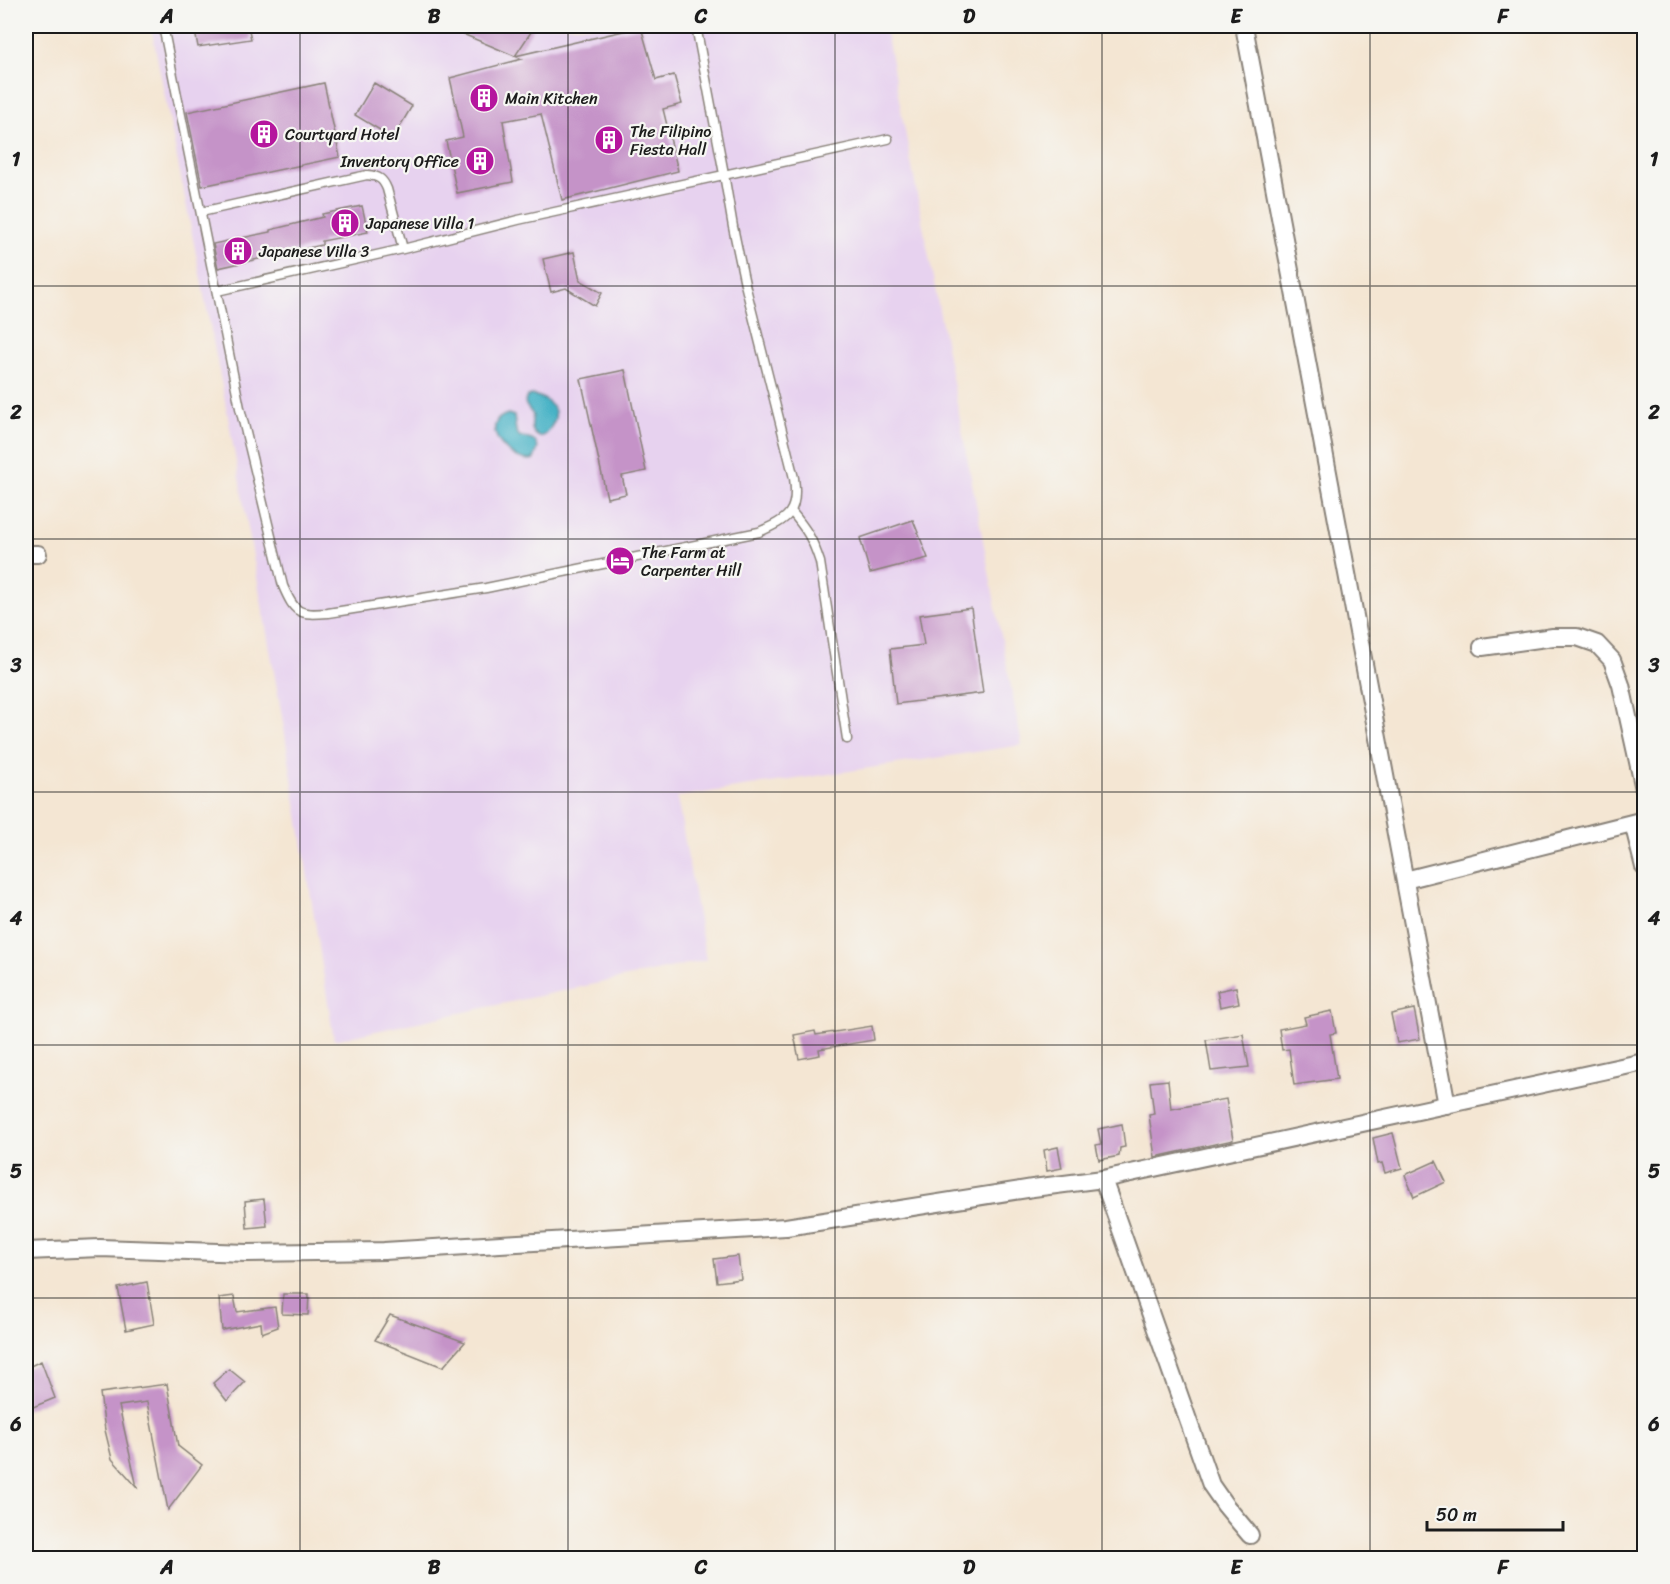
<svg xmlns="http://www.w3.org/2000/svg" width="1670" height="1584" viewBox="0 0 1670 1584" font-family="Sriracha,sans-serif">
<rect width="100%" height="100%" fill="#f6f6f2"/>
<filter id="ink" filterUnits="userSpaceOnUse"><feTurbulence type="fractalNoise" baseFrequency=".0167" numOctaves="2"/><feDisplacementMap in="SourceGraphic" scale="12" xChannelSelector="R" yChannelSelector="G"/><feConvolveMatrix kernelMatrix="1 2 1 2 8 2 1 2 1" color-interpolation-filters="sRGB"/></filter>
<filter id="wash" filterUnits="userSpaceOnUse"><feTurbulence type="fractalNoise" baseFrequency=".008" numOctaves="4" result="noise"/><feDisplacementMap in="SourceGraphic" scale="24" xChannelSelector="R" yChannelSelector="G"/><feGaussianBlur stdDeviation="1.35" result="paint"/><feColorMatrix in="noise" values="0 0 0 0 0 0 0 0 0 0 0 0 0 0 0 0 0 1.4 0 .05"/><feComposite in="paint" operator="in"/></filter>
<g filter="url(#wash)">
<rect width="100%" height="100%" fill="#f4e6d3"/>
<path fill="#e7d2ef" d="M 151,26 L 885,26 L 1022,745 L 677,797 L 706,960 L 334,1040 L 282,716 L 226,406 Z"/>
<path fill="#47b2c6" stroke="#326771" stroke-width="1.5" d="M 533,395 C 543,397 558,406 555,418 C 555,421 552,425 551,427 C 547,433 547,435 540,437 C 530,433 531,425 533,415 C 529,408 521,404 528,396 Z
M 508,414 L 514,416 L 516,431 L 519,436 L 535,441 L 538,448 L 534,459 C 511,466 475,423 508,414 Z"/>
<g id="blocks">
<path fill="#c593c8" d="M 194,26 L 248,26 L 251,39 L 198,47 Z
M 444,26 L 535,26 L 515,56 L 641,27 L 656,80 L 674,75 L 682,104 L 663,109 L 678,171 L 562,200 L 541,114 L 503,121 L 513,182 L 457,193 L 446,141 L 463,137 L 450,78 L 522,59 Z
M 324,83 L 340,157 L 202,186 L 187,112 Z
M 374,83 L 412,106 L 393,138 L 355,115 Z
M 362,206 L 368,232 L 322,241 L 322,245 L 218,268 L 213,244 L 270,232 L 270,230 L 323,217 L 322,214 Z
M 574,252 L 580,280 L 602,293 L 595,306 L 566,288 L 551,292 L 543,259 Z
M 625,370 L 646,471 L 622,476 L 626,494 L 607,498 L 581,379 Z
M 913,520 L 928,558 L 870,573 L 860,538 Z
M 971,608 L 983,693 L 896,704 L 890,649 L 924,645 L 919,615 Z
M 1236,987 L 1239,1003 L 1220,1007 L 1217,991 Z
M 1414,1009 L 1420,1039 L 1397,1043 L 1391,1014 Z
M 1332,1011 L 1336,1033 L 1330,1034 L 1337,1079 L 1294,1085 L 1289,1049 L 1282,1050 L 1279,1029 L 1306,1024 L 1304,1017 Z
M 872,1026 L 874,1040 L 819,1049 L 820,1055 L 799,1059 L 794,1035 L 815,1031 L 816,1035 Z
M 1243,1034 L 1249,1067 L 1211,1071 L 1206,1040 Z
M 1168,1080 L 1171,1109 L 1226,1099 L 1233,1140 L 1155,1157 L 1149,1115 L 1154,1114 L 1150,1082 Z
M 1122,1124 L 1125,1147 L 1120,1148 L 1119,1156 L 1099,1160 L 1096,1145 L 1101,1144 L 1098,1129 Z
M 1393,1133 L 1402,1168 L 1385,1173 L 1382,1163 L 1378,1164 L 1373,1138 Z
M 1058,1147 L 1062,1168 L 1047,1171 L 1044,1150 Z
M 1436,1161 L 1446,1182 L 1414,1197 L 1405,1175 Z
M 264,1199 L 267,1226 L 247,1228 L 245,1201 Z
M 738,1256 L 741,1279 L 717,1282 L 714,1259 Z
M 147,1282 L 154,1324 L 126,1330 L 118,1288 Z
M 283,1294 L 309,1294 L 308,1315 L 282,1314 Z
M 234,1296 L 237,1312 L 275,1307 L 278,1327 L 262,1333 L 261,1323 L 222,1330 L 219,1298 Z
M 390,1315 L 465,1342 L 443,1367 L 375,1340 Z
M 41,1361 L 55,1398 L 26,1410 L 26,1368 Z
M 229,1369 L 245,1382 L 227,1401 L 213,1383 Z
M 167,1384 L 178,1446 L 202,1465 L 168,1510 L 147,1402 L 119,1406 L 137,1487 L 112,1459 L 105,1430 L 100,1393 Z"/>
</g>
</g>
<g filter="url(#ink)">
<use href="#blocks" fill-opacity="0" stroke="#888178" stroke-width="1.5"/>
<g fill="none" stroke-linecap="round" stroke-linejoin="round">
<g stroke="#888178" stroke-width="11">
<path id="service" d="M 163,26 L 240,408 L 283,586 C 295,614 299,615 328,613 L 486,588 L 759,532 C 788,519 799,513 794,478 L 745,284 L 733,227 L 724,174 L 696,26
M 201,212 L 367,175 C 379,176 383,179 387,189 L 403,249
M 217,291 L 403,249 L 518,220 L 888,139
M 791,511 C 807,530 812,538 820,562 L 847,739"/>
</g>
<g stroke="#888178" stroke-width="20">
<path id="minor" d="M 1244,26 L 1447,1105
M 26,554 L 38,554
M 1482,647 L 1553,637 L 1577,637 L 1597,644 L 1612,660 L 1621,685 L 1644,789
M 1633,823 L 1644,867
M 1405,880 L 1644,820
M 1103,1179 L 1211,1485 L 1225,1505 L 1250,1535
M 26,1251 L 100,1248 L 247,1253 L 384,1251 L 786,1227 L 1033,1188 L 1103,1179 L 1644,1062"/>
</g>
<use href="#service" stroke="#fff" stroke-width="8"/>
<use href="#minor" stroke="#fff" stroke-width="16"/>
</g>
</g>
<path fill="none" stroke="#1c1c1c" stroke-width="1.5" stroke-opacity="0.55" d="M 300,26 L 300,1558M 568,26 L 568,1558M 835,26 L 835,1558M 1102,26 L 1102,1558M 1370,26 L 1370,1558M 26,286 L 1644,286M 26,539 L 1644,539M 26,792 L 1644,792M 26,1045 L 1644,1045M 26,1298 L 1644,1298"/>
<defs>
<g id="building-disc" transform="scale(1.5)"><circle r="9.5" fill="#b5179e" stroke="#f6f6f2"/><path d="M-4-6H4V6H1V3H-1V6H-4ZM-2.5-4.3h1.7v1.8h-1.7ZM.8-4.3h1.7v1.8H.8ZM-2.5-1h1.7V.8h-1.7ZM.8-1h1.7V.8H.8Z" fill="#fff"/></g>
<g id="hotel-disc" transform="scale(1.5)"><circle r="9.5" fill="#b5179e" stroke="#f6f6f2"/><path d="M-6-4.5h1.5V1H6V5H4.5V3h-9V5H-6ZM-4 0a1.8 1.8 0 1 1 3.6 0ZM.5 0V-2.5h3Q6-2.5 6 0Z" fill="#fff"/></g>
</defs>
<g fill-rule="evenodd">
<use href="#building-disc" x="484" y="98"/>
<use href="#building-disc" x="264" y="134"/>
<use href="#building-disc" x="609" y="140"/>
<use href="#building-disc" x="480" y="161"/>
<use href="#building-disc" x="345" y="223"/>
<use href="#building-disc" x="238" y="251"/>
<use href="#hotel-disc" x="620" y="561"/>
</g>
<g text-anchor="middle" stroke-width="4.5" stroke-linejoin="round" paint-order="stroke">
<g font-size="16" fill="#1c1c1c" stroke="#f6f6f2" text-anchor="start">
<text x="505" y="104">Main Kitchen</text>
<text x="630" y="137">The Filipino<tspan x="630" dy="18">Fiesta Hall</tspan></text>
<text x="285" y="140">Courtyard Hotel</text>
<text x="459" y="167" text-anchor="end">Inventory Office</text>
<text x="366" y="229">Japanese Villa 1</text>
<text x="259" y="257">Japanese Villa 3</text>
<text x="641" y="558">The Farm at<tspan x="641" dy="18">Carpenter Hill</tspan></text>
</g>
</g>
<rect width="1670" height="1584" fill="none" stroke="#f6f6f2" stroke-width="66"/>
<path d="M1427 1521v9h136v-9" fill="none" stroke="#1c1c1c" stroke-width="3"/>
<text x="1436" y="1521" font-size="18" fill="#1c1c1c" stroke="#f6f6f2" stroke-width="4.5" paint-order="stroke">50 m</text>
<rect x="33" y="33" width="1604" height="1518" fill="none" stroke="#1c1c1c" stroke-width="2"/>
<g font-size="20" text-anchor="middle" font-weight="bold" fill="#1c1c1c">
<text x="167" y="23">A</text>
<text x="434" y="23">B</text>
<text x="701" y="23">C</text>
<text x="969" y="23">D</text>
<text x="1236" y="23">E</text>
<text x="1503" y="23">F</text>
<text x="16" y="166">1</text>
<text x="1654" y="166">1</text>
<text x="16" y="419">2</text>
<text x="1654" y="419">2</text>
<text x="16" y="672">3</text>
<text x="1654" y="672">3</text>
<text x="16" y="925">4</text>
<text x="1654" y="925">4</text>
<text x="16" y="1178">5</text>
<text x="1654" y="1178">5</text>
<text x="16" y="1431">6</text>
<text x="1654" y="1431">6</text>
<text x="167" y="1574">A</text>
<text x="434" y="1574">B</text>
<text x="701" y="1574">C</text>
<text x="969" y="1574">D</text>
<text x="1236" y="1574">E</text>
<text x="1503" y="1574">F</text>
</g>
</svg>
